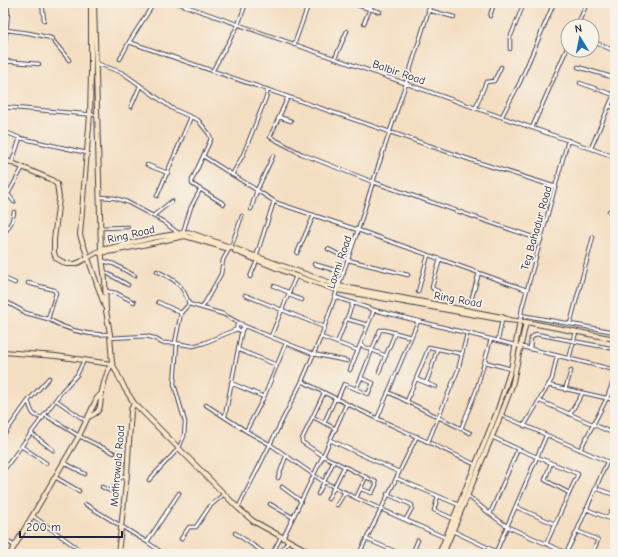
<svg xmlns="http://www.w3.org/2000/svg" width="618" height="557" viewBox="0 0 618 557" font-family="'Comic Neue',sans-serif">
<rect width="100%" height="100%" fill="#f7f3e8"/>
<filter id="ink" filterUnits="userSpaceOnUse"><feTurbulence type="fractalNoise" baseFrequency=".025" numOctaves="2"/><feDisplacementMap in="SourceGraphic" scale="8" xChannelSelector="R" yChannelSelector="G"/><feConvolveMatrix kernelMatrix="1 2 1 2 8 2 1 2 1" color-interpolation-filters="sRGB"/></filter>
<filter id="wash" filterUnits="userSpaceOnUse"><feTurbulence type="fractalNoise" baseFrequency=".012" numOctaves="4" result="noise"/><feDisplacementMap in="SourceGraphic" scale="16" xChannelSelector="R" yChannelSelector="G"/><feGaussianBlur stdDeviation="0.9" result="paint"/><feColorMatrix in="noise" values="0 0 0 0 0 0 0 0 0 0 0 0 0 0 0 0 0 1.4 0 .05"/><feComposite in="paint" operator="in"/></filter>
<g filter="url(#wash)">
<rect width="100%" height="100%" fill="#f4dec1"/>
</g>
<g filter="url(#ink)">
<g fill="none" stroke-linecap="round" stroke-linejoin="round">
<g stroke="#423e4f" stroke-width="4.5">
<path id="street" d="M 42,3 L 44,20
M 177,3 L 615,157
M 350,3 L 370,9 L 373,3
M 428,10 L 454,17
M 490,16 L 494,3
M 364,23 L 370,9 L 380,12
M 577,26 L 587,3
M 6,30 L 29,33 L 51,38 L 69,60
M 129,42 L 477,162 L 556,187
M 594,42 L 615,51
M 294,45 L 309,3
M 510,49 L 510,38 L 524,3
M 335,58 L 347,31
M 120,59 L 129,42 L 154,3
M 3,61 L 8,13 L 7,3
M 3,61 L 39,64
M 96,63 L 123,73 L 173,109 L 198,120 L 209,134 L 211,139 L 192,180 L 192,184 L 224,204
M 578,67 L 615,78
M 213,70 L 238,25 L 246,3
M 580,83 L 614,95
M 288,97 L 279,117 L 291,121
M 609,106 L 615,108
M 3,107 L 96,115
M 131,107 L 140,86
M 476,107 L 486,82 L 494,81 L 501,67
M 502,116 L 520,82 L 554,3
M 279,117 L 270,137 L 302,154 L 373,182 L 541,240
M 532,128 L 568,46
M 3,131 L 20,138
M 591,148 L 615,92
M 203,156 L 277,203 L 358,230 L 527,290
M 12,162 L 20,138 L 87,153
M 147,165 L 168,173
M 232,175 L 243,155 L 267,95 L 267,89
M 157,196 L 191,117
M 100,197 L 115,198 L 127,202 L 164,222 L 178,233
M 14,202 L 8,194 L 23,167
M 251,209 L 257,190 L 273,156
M 609,211 L 615,213
M 153,216 L 172,201
M 101,228 L 128,227
M 183,232 L 191,207 L 200,190
M 3,236 L 12,221 L 14,212
M 231,247 L 242,216
M 328,249 L 348,259
M 297,253 L 314,215
M 256,257 L 274,201
M 348,260 L 408,275
M 103,261 L 114,264 L 135,276
M 314,264 L 344,273
M 157,271 C 175,280 183,284 189,304 L 181,313 L 175,343
M 105,272 L 128,285
M 250,277 L 257,261
M 3,278 L 15,283
M 28,283 L 54,290 L 56,293 L 48,319 C 67,330 88,336 110,334
M 274,286 L 290,293
M 106,291 L 116,293 L 134,302
M 438,291 L 433,289 L 432,287 L 440,259
M 418,292 L 428,255
M 245,295 L 324,327
M 289,295 L 302,300
M 335,297 L 374,310 L 615,370
M 472,297 L 479,273
M 3,300 L 26,313 L 48,319
M 158,302 L 181,313
M 189,304 L 223,314 L 239,323
M 202,308 L 221,274 L 223,260 L 229,249
M 521,315 L 615,332
M 347,319 L 368,325
M 520,321 L 522,308 L 568,140
M236.5 327a3.5 3.5 0 1 1 7 0a3.5 3.5 0 1 1-7 0Z
M 570,324 L 593,237
M 242,325 L 313,354 L 347,361
M 271,336 L 296,276
M 321,337 L 357,350
M 110,338 L 146,336 L 154,338 L 162,343 L 175,343 L 193,346 L 204,343 L 237,329
M 498,340 L 502,320
M 337,343 L 353,303
M 360,345 L 386,356
M 530,349 L 531,338 L 536,334 L 615,349
M 239,350 L 277,365
M 569,359 L 576,332
M 485,362 L 511,369
M 350,370 L 374,310
M 379,372 L 395,333
M 361,378 L 380,330 L 385,330 L 411,337
M 416,379 L 426,383 L 431,370 L 437,349
M 302,381 C 359,412 418,436 476,465
M 231,383 L 264,397
M 426,383 L 436,387
M 548,385 L 615,400
M 565,390 L 571,371
M 388,392 L 470,433
M 324,393 L 302,439 L 302,442 L 323,456 L 376,482 L 376,485 L 372,493 L 361,489
M 56,400 L 86,421
M 337,400 L 344,384 L 368,394 L 373,383 L 361,378 L 356,389
M 28,401 C 32,411 31,416 43,418
M 407,401 L 429,347 L 462,354
M 540,401 L 615,434
M 206,405 L 246,431 L 271,445 L 324,482 L 356,498 L 446,538
M 570,414 L 582,394
M 45,415 L 79,436 L 114,453
M 501,415 L 615,465
M 225,416 L 242,329
M 313,417 L 336,429
M 377,419 L 418,321
M 324,423 L 335,399
M 524,426 L 552,379 L 557,356
M 461,429 L 476,391 L 491,339
M 246,431 L 264,397 L 286,343
M 31,433 L 53,450
M 3,436 L 28,401 L 49,378
M 546,436 L 537,457 L 578,474 L 546,544
M 330,440 L 399,472
M 428,442 L 458,370 L 467,334
M 21,446 L 46,463
M 580,450 L 607,398 L 615,376
M 63,462 L 85,474
M 551,463 L 545,480 L 569,493
M 3,471 L 62,391 L 77,375 L 84,360
M 55,477 L 79,491
M 278,478 L 286,456
M 396,478 L 459,505
M 149,480 L 179,448 L 184,436 L 185,422 L 174,384 L 177,343
M 102,487 L 110,491 L 112,490 L 120,478 L 127,475
M 282,487 L 301,501
M 595,488 L 615,495
M 318,494 L 334,461
M 387,494 L 412,505 L 412,508 L 406,519
M 438,496 L 434,510 L 454,519
M 468,496 L 490,514 L 508,527 L 569,554
M 356,498 L 366,477
M 328,499 L 344,467
M 85,504 L 147,542 L 164,554
M 270,504 L 292,517
M 337,505 L 345,492
M 516,507 L 555,524
M 238,508 L 302,381 L 321,337 L 358,230 L 373,182 L 406,83 L 431,3
M 586,509 L 615,521
M 490,514 L 518,449 L 492,437
M 33,516 L 80,550
M 608,518 L 615,504
M 453,531 L 501,554
M 577,531 L 598,540 L 592,554
M 235,533 L 266,554
M 283,538 L 323,456 L 346,405
M 3,539 L 15,546
M 181,539 L 189,527 L 196,527 L 210,506 L 224,494
M 366,539 L 401,554
M 147,542 L 179,493
M 496,552 L 537,457 L 518,449
M 566,553 L 577,531 L 607,462
M 272,554 L 281,537
M 280,554 L 288,541
M 359,554 L 417,436
M 412,554 L 418,540"/>
</g>
<g stroke="#423e4f" stroke-width="6">
<path id="secondary" d="M 91,3 L 91,73 L 90,115 L 80,235 L 105,307
M 94,3 L 101,250 L 105,280 L 106,311 L 110,334 L 112,363 L 125,389 L 134,403 L 238,508 L 253,521 L 313,554
M 3,159 L 50,179 L 57,184 L 59,198 L 54,240 L 54,253 L 56,258 L 66,264 L 75,264 L 80,262 L 101,250 L 110,248 L 152,238 L 188,232 L 339,286 L 502,317 L 510,320
M 235,251 L 296,276 L 337,290 L 498,319 L 526,322 L 615,339
M 99,253 L 114,251 L 185,236 L 229,249
M 3,352 L 56,356 L 111,364
M 88,417 C 104,411 99,405 102,391 C 104,382 107,371 112,363
M 10,554 L 79,436 L 97,398 L 102,393
M 118,554 L 127,475 L 131,410 L 134,403
M 439,554 L 497,412 L 511,369 L 520,321
M 443,554 L 501,415 L 512,386 L 526,322"/>
</g>
<use href="#street" stroke="#fff" stroke-width="2.5"/>
<use href="#secondary" stroke="#fbe6c4" stroke-width="4"/>
</g>
</g>
<g text-anchor="middle" stroke-width="3.5" stroke-linejoin="round" paint-order="stroke">
<g font-size="11" fill="#22223b" stroke="#f7f3e8">
<text transform="translate(399 72) rotate(19)" y="4">Balbir Road</text>
<text transform="translate(536 228) rotate(-74)" y="4">Teg Bahadur Road</text>
<text transform="translate(131 234) rotate(-13)" y="4">Ring Road</text>
<text transform="translate(339 262) rotate(-71)" y="4">Laxmi Road</text>
<text transform="translate(458 299) rotate(10)" y="4">Ring Road</text>
<text transform="translate(117 466) rotate(-85)" y="4">Mothrowala Road</text>
</g>
</g>
<rect width="618" height="557" fill="none" stroke="#f7f3e8" stroke-width="16"/>
<g transform="translate(580 38) rotate(350)"><circle r="19" fill="#f7f3e8" stroke="#a29fa3"/>
<path d="M0-3L7 15L0 10L-7 15Z" fill="#1f6fb2"/>
<text y="-6" font-size="11" font-weight="bold" text-anchor="middle" fill="#22223b">N</text>
</g>
<path d="M20 531v6h102v-6" fill="none" stroke="#22223b" stroke-width="2"/>
<text x="26" y="531" font-size="12" fill="#22223b" stroke="#f7f3e8" stroke-width="3" paint-order="stroke">200 m</text>
</svg>
